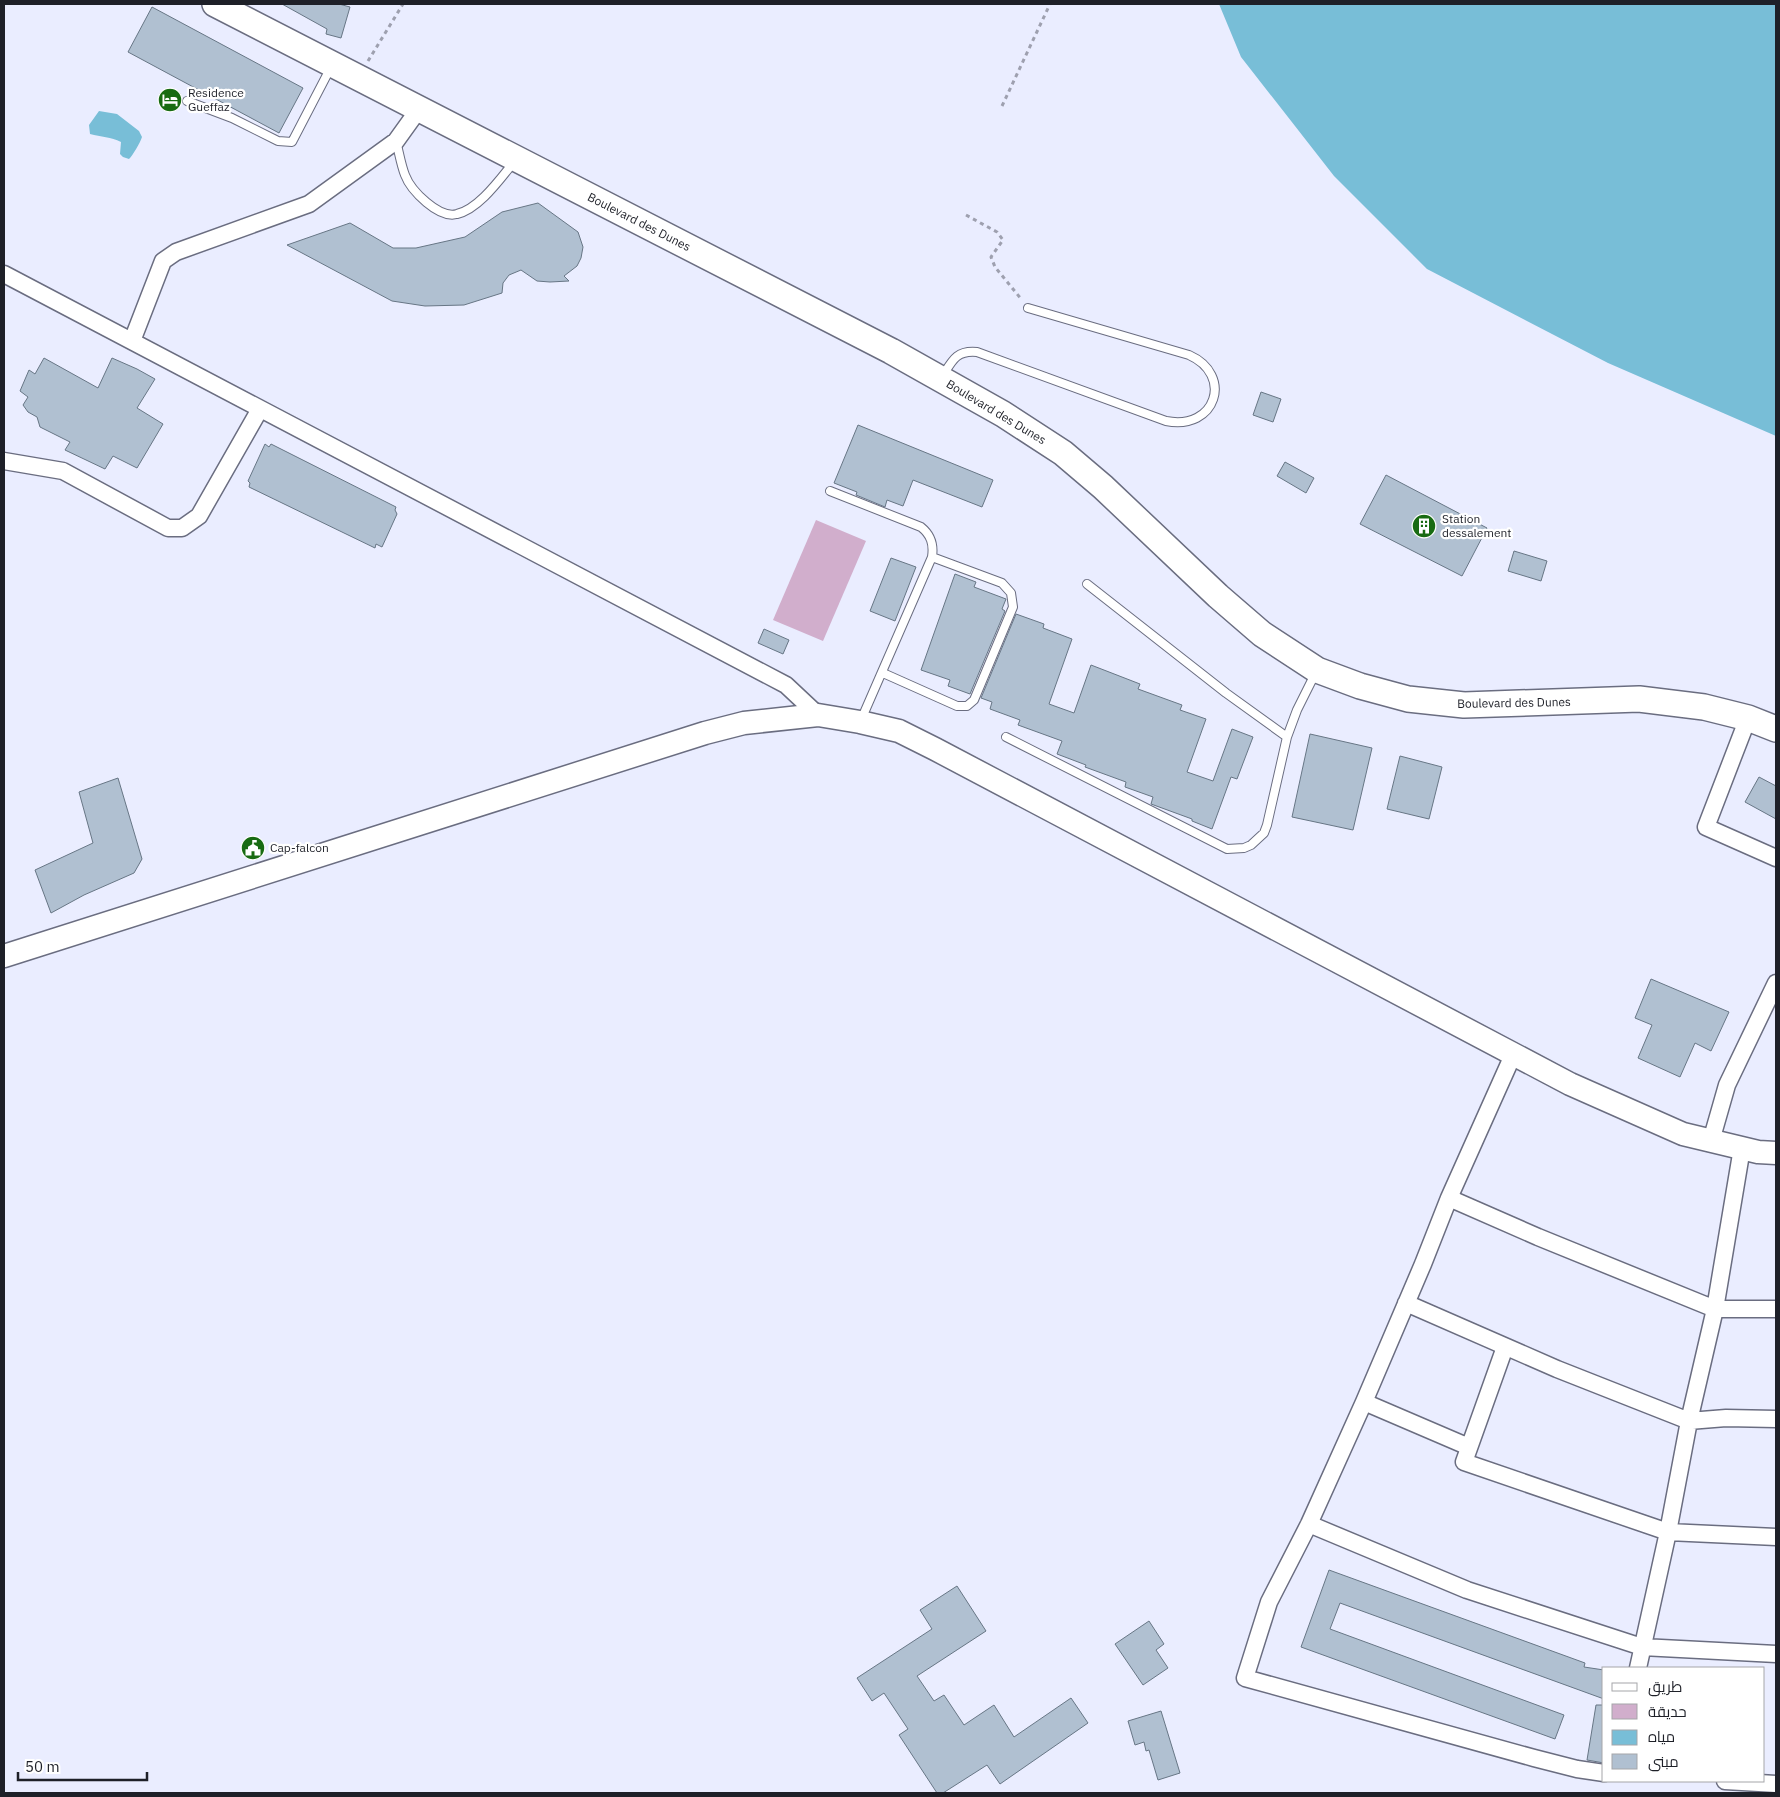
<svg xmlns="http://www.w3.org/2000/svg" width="1780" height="1797" viewBox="0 0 1780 1797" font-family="'IBM Plex Sans',Cairo,sans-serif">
<rect width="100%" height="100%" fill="#eaedff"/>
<path fill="#d1aecc" d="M 816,520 L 866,541 L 823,641 L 773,620 Z"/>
<path fill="#78bed7" d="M 1219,4 L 1776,4 L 1776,436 L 1608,363 L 1427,269 L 1334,176 L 1241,57 Z
M 99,111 L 117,114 L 139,131 L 142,137 C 140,143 133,155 129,159 L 123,157 L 120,154 L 121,142 C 111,137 101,137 90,134 L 89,125 Z"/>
<path fill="#b0c0d1" stroke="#677685" d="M 282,4 L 339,4 L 350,7 L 341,38 L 326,34 L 327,29 Z
M 152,7 L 303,88 L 279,133 L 128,52 Z
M 538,203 L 578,232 L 583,247 L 581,258 L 577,266 L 564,276 L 569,281 L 550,282 L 537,281 L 521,270 L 509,275 L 503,283 L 502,293 L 464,305 L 425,306 L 392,301 L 287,245 L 350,223 L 393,248 L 416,248 L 465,237 L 502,212 Z
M 44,358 L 98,388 L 112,358 L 137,369 L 155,379 L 137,408 L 163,424 L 137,468 L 113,456 L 105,469 L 65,450 L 70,442 L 40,427 L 37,417 L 28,412 L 23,405 L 28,397 L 20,391 L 29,370 L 35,374 Z
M 1261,392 L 1281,399 L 1273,422 L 1253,415 Z
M 858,425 L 993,480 L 982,507 L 913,480 L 903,506 L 887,500 L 885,507 L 856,495 L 857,492 L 834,483 Z
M 265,444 L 269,447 L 271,444 L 396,507 L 395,510 L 397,514 L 382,547 L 376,544 L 375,548 L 249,487 L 250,483 L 248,481 Z
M 1285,462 L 1314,478 L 1306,493 L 1277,476 Z
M 1386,475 L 1487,528 L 1462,576 L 1360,524 Z
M 1514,551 L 1547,561 L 1541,581 L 1508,571 Z
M 891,558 L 916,567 L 895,621 L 870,611 Z
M 955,574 L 976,582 L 974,587 L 1006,599 L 1002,609 L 1005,611 L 970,694 L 948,686 L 950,680 L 921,670 Z
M 1016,614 L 1044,624 L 1043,628 L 1072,639 L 1049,704 L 1074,713 L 1091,665 L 1140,684 L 1138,689 L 1182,705 L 1180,710 L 1206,719 L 1187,772 L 1213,781 L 1232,729 L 1253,737 L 1237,779 L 1231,777 L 1212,829 L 1192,821 L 1192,819 L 1151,804 L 1153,797 L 1125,787 L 1126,782 L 1085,767 L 1086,765 L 1057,754 L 1062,741 L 1018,725 L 1020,720 L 990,709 L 992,702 L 981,698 Z
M 764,629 L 789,640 L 783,654 L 758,643 Z
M 1310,734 L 1372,748 L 1353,830 L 1292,817 Z
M 1400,756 L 1442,767 L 1429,819 L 1387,809 Z
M 1759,777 L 1776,786 L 1776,819 L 1745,802 Z
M 118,778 L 142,859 L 134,873 L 84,895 L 51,913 L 35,870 L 93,843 L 79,792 Z
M 1651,979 L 1729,1012 L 1711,1051 L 1695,1043 L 1680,1077 L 1638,1058 L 1652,1025 L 1635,1018 Z
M 1329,1570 L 1585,1663 L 1584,1667 L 1604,1670 L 1604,1699 L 1340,1603 L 1330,1629 L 1564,1715 L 1555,1739 L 1301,1647 Z
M 957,1586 L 986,1631 L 917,1676 L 934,1701 L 944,1695 L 964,1725 L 994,1705 L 1014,1737 L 1071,1698 L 1088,1723 L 1000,1784 L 987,1765 L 943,1793 L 937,1793 L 899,1735 L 908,1729 L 884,1693 L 872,1701 L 857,1678 L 932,1629 L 920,1610 Z
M 1149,1621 L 1164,1644 L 1156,1650 L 1168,1668 L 1143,1685 L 1115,1644 Z
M 1596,1705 L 1604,1705 L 1604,1763 L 1587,1760 Z
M 1161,1711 L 1180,1773 L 1158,1780 L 1149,1750 L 1146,1751 L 1144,1742 L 1135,1745 L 1128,1721 Z"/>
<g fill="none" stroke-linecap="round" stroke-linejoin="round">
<g stroke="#6a6d80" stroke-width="10">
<path id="lane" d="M 187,101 L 232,118 L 278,141 L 292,142 L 331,67
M 396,141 C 399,152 401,165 405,175 C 411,191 439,219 457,214 C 479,209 500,179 514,162
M 942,377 C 952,361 956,350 977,352 L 1166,421 C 1216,431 1234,375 1189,355 L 1028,308
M 830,491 L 921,527 C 931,535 934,544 932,557 L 861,720
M 1087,584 L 1226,693 L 1287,737
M 883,673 L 957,706 L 967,706 L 974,700 L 1013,607 L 1011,593 L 1002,583 L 932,557
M 1006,737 L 1227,849 L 1244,848 L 1251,845 L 1264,833 L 1267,825 L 1287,737 L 1297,710 L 1316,672"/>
</g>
<g stroke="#6a6d80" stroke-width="19">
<path id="street" d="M 4,274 L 786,685 L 818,715
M 132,341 L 163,261 L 176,252 L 309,204 L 396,141 L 419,109
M 4,461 L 63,471 L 168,528 L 182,528 L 199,516 L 260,409
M 1748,718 L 1706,827 L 1776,858
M 1513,1055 L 1449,1198 L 1423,1264 L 1364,1402 L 1309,1524 L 1269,1602 L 1245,1678 L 1534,1758 L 1577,1769 L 1604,1773
M 1711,1141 L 1727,1085 L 1776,983
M 1449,1198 L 1538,1237 L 1715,1309 L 1776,1309
M 1406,1303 L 1557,1369 L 1689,1421 L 1726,1418 L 1776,1419
M 1505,1347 L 1464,1462 L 1668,1532 L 1776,1537
M 1364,1402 L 1469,1447
M 1309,1524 L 1467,1590 L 1642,1647 L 1776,1654
M 1638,1668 L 1668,1532 L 1689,1421 L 1715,1309 L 1742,1148
M 1725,1781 L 1776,1784"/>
</g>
<g stroke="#6a6d80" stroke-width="25">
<path id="secondary" d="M 4,956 L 705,733 L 744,723 L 818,715 L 860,722 L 899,731 L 935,749 L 1570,1084 L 1683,1134 L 1758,1152 L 1776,1153"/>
</g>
<g stroke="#6a6d80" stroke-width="28">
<path id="primary" d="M 215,4 L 891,351 L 1003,414 L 1063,453 L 1103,487 L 1218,596 L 1262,634 L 1317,670 L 1360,686 L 1408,699 L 1464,705 L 1639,699 L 1704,707 L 1748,718 L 1776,729"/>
</g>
<path stroke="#9ea0af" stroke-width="3" stroke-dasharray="4 4" stroke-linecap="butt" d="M 368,61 L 403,4
M 1002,106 L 1050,4
M 966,215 L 997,232 L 1003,240 L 991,257 L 995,267 L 1022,300"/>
<use href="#lane" stroke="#fff" stroke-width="8"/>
<use href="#street" stroke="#fff" stroke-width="16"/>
<use href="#secondary" stroke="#fff" stroke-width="22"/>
<use href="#primary" stroke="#fff" stroke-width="25"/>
</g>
<defs>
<g id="hotel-disc" transform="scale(1.25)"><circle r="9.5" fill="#186b12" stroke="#fff"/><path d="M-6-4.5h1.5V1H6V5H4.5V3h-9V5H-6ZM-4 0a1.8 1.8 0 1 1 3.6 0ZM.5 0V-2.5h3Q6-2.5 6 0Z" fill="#fff"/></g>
<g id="building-disc" transform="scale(1.25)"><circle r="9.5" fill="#186b12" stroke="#fff"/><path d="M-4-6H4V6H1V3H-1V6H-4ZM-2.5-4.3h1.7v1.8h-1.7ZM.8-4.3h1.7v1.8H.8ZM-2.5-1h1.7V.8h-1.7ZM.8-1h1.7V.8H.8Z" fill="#fff"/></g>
<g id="civic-disc" transform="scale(1.25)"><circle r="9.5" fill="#186b12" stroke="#fff"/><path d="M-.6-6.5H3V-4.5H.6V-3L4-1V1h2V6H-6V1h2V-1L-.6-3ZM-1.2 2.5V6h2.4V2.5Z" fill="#fff"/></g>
</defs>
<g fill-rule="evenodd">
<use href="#hotel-disc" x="170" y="100"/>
<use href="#building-disc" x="1424" y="526"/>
<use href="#civic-disc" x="253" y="848"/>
</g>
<g text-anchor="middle" stroke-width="4.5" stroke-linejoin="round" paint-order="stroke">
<g font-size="12" fill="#1e2028" stroke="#fff" text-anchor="start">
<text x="188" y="97">Residence<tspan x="188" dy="14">Gueffaz</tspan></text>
<text x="1442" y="523">Station<tspan x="1442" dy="14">dessalement</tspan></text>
<text x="270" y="852">Cap-falcon</text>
</g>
<g font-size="12" fill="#1e2028" stroke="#fff">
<text transform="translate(639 222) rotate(27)" y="4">Boulevard des Dunes</text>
<text transform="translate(996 412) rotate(31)" y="4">Boulevard des Dunes</text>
<text transform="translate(1514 703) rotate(-1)" y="4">Boulevard des Dunes</text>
</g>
</g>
<rect width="1780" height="1797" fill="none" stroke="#1e2028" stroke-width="10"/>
<rect x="1602" y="1667" width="162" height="115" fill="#ffffff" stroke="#a5a6a9"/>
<rect x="1612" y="1683" width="25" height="8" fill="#ffffff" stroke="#a5a6a9"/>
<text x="1648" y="1692" font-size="15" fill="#1e2028">طريق</text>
<rect x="1612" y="1704" width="25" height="15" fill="#d1aecc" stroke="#a5a6a9"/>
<text x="1648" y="1717" font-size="15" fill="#1e2028">حديقة</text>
<rect x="1612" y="1730" width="25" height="15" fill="#78bed7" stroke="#a5a6a9"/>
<text x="1648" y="1742" font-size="15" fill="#1e2028">مياه</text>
<rect x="1612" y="1754" width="25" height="15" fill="#b0c0d1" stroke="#a5a6a9"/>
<text x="1648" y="1767" font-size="15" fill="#1e2028">مبنى</text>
<path d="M18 1772v8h129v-8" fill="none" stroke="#1e2028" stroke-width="2.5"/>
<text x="25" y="1772" font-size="15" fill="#1e2028" stroke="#ffffff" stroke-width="4" paint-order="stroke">50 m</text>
</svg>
